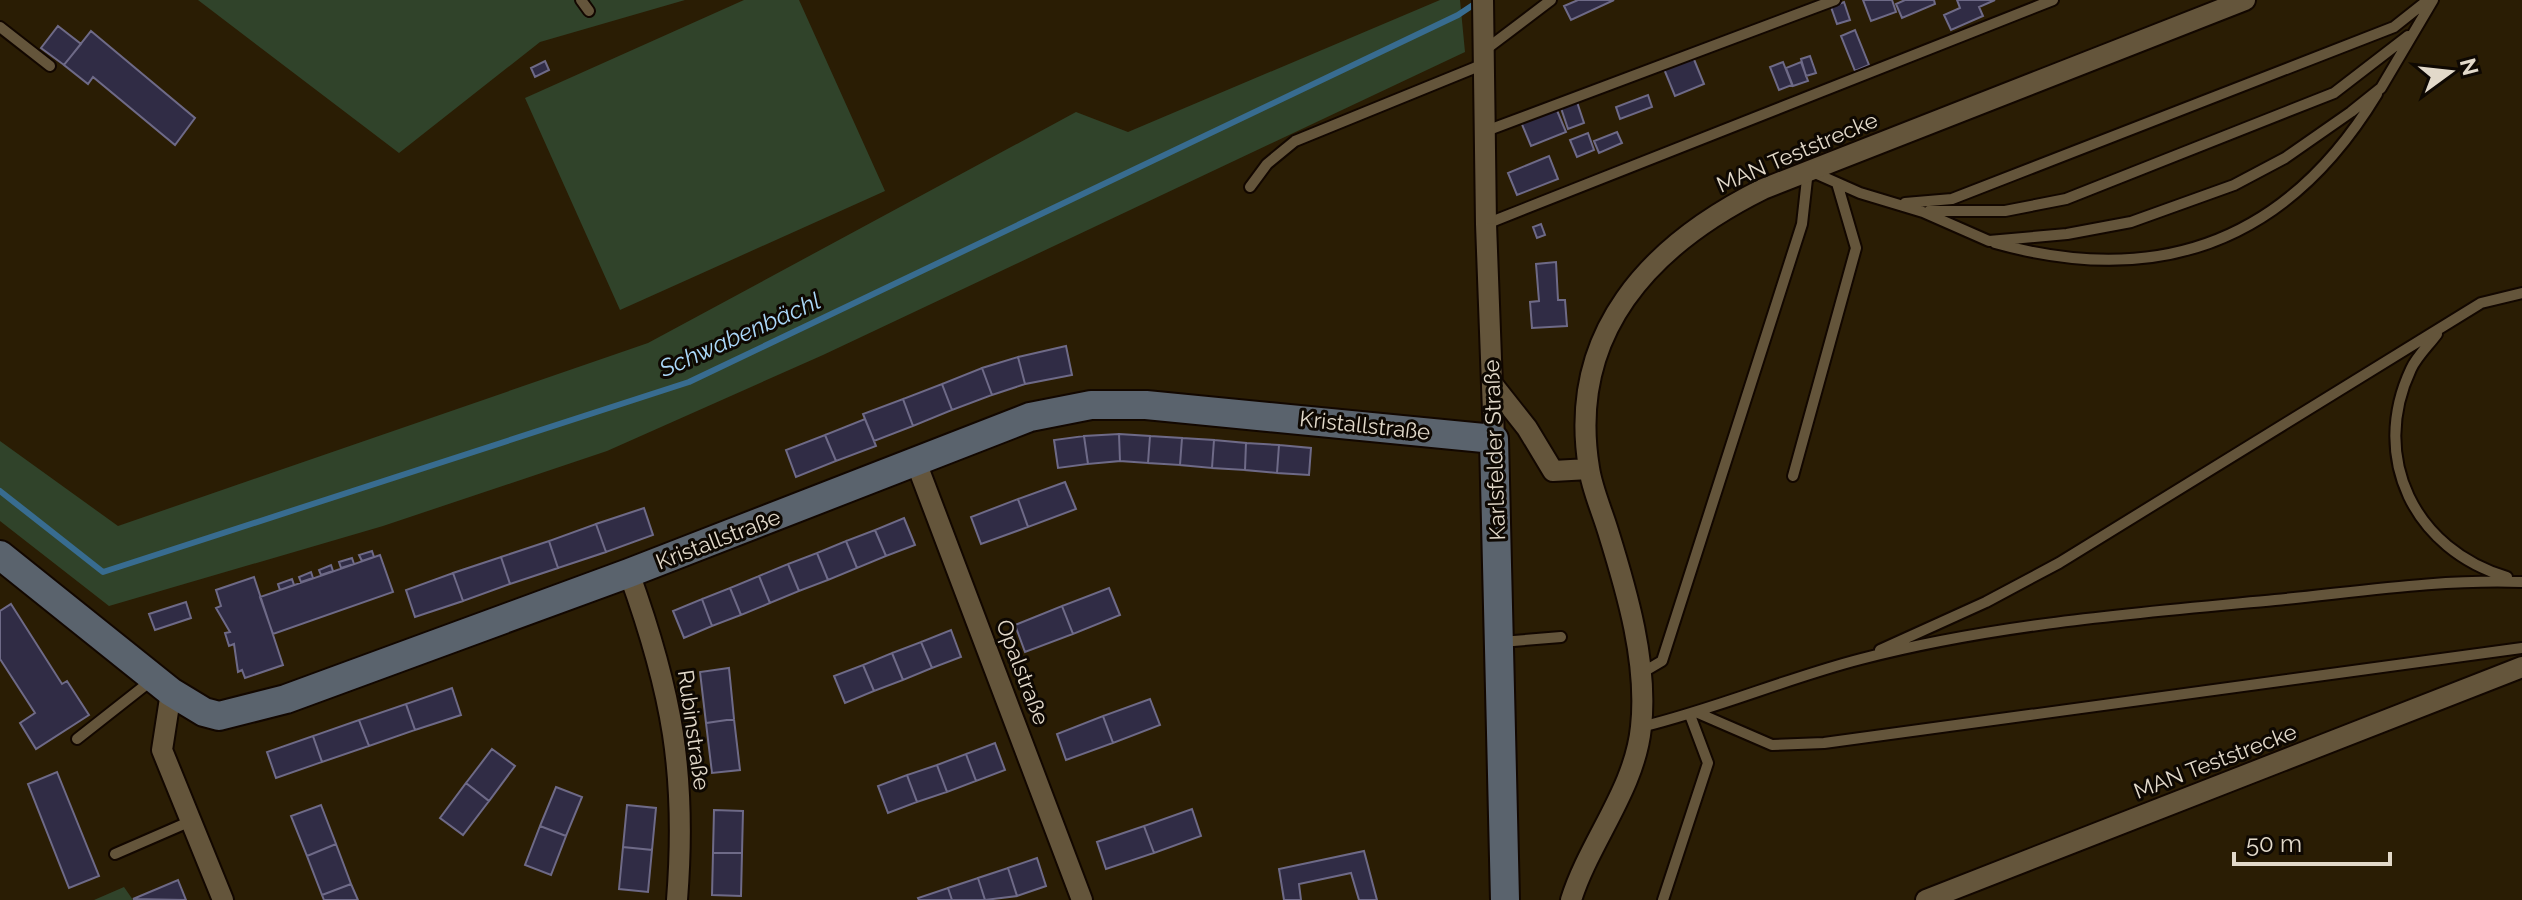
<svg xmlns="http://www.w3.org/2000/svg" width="2522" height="900" viewBox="0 0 2522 900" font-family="Raleway,sans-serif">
<rect width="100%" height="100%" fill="#2a1d04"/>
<path fill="#30432a" d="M 198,0 L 685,0 L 540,42 L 399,153 Z
M 744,0 L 799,0 L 885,191 L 620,310 L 525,98 Z
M 1440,0 L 1460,0 L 1465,52 L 823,355 L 607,451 L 383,526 L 109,606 L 0,521 L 0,441 L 118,526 L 648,343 L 1076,112 L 1128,132 Z
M 124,887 L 133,900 L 94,900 Z"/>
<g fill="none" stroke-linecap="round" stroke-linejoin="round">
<path stroke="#386c90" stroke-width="6" d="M 0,491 L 103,572 L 689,382 L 1458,15 L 1479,1"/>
</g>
<path fill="#302c45" stroke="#6e6a87" stroke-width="2" d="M 1578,0 L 1614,0 L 1571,20 L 1564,6 Z
M 1863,0 L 1892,0 L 1896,12 L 1871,21 Z
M 1905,0 L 1934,0 L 1935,4 L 1902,18 L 1896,4 Z
M 1957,0 L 1995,0 L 1979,7 L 1983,16 L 1951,30 L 1944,15 L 1960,8 Z
M 1844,2 L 1850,20 L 1837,24 L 1831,7 Z
M 58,26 L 81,44 L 64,65 L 41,48 Z
M 1855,30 L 1869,65 L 1855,71 L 1841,36 Z
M 91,31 L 195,118 L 175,145 L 93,77 L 88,84 L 64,65 Z
M 1810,56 L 1816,73 L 1806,76 L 1801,59 Z
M 1693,57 L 1704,84 L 1675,96 L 1664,69 Z
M 545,61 L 549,70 L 535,77 L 531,68 Z
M 1783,62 L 1792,85 L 1779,90 L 1770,67 Z
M 1801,62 L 1808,81 L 1793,86 L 1786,68 Z
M 1648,95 L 1652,107 L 1620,119 L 1616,107 Z
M 1577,102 L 1584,123 L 1568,129 L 1561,108 Z
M 1556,108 L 1566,132 L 1531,146 L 1521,122 Z
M 1617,132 L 1622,143 L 1599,153 L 1594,141 Z
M 1588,133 L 1594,150 L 1577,157 L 1570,140 Z
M 1549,156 L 1558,179 L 1517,195 L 1508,173 Z
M 1541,224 L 1545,235 L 1537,238 L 1533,227 Z
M 1556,262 L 1558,300 L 1565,300 L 1567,326 L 1532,328 L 1530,302 L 1539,301 L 1536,264 Z
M 1066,346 L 1072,375 L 1025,384 L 1018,357 Z
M 1018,357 L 1025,384 L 992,395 L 982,368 Z
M 982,368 L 992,395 L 952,410 L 942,384 Z
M 942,384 L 952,410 L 913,426 L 903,399 Z
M 903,399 L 913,426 L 874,441 L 863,414 Z
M 865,419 L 876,446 L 836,461 L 825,435 Z
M 1119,434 L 1120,461 L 1088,464 L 1084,436 Z
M 1119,434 L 1150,436 L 1148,463 L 1120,461 Z
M 825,435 L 836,461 L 796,477 L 786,450 Z
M 1084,436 L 1088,464 L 1058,468 L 1054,440 Z
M 1150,436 L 1182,438 L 1180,465 L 1148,463 Z
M 1182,438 L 1214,440 L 1212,468 L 1180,465 Z
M 1214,440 L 1246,443 L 1245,470 L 1212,468 Z
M 1246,443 L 1279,445 L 1277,473 L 1245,470 Z
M 1279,445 L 1311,448 L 1309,475 L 1277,473 Z
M 1065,482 L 1076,509 L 1028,527 L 1018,499 Z
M 1018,499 L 1028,527 L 981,544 L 971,517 Z
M 644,508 L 653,535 L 606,552 L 596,524 Z
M 904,518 L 915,545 L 886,556 L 875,530 Z
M 596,524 L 606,552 L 558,568 L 549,541 Z
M 875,530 L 886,556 L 857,568 L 846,541 Z
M 549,541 L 558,568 L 510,584 L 501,557 Z
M 846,541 L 857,568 L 828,580 L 817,553 Z
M 372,551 L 374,557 L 362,561 L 359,555 Z
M 817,553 L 828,580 L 799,591 L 788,564 Z
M 380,555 L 393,592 L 273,634 L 260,597 Z
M 501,557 L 510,584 L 463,601 L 453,573 Z
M 352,558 L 354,564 L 341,568 L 339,562 Z
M 788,564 L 799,591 L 770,603 L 759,576 Z
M 331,565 L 333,571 L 321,575 L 319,570 Z
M 311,572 L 313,578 L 301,582 L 299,577 Z
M 453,573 L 463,601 L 415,617 L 406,590 Z
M 759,576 L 770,603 L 741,615 L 730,588 Z
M 254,577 L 283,665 L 245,678 L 242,670 L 238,672 L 234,644 L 229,646 L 225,633 L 230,632 L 216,608 L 221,606 L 216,590 Z
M 292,579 L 294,585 L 280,590 L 278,584 Z
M 730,588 L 741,615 L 712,626 L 702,599 Z
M 1109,588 L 1120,615 L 1073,634 L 1062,606 Z
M 702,599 L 712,626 L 684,638 L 673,611 Z
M 186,602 L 191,618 L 155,630 L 149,614 Z
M 11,604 L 62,684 L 67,681 L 89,715 L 36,749 L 20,723 L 35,713 L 0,659 L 0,611 Z
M 1062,606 L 1073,634 L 1025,652 L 1015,625 Z
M 951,630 L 961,657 L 932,668 L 921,642 Z
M 921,642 L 932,668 L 903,680 L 892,653 Z
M 892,653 L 903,680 L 874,691 L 863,665 Z
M 863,665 L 874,691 L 845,703 L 834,676 Z
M 729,668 L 734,719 L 706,723 L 700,672 Z
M 452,688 L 461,715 L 415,730 L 406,704 Z
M 1150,699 L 1160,725 L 1113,743 L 1103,716 Z
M 406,704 L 415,730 L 369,746 L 359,720 Z
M 1103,716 L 1113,743 L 1066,760 L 1057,734 Z
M 734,719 L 740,770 L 712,773 L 706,723 Z
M 359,720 L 369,746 L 322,762 L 313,736 Z
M 313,736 L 322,762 L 276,778 L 267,752 Z
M 995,743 L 1005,770 L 976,781 L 966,754 Z
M 492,749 L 515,766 L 489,801 L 466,783 Z
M 966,754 L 976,781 L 947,792 L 937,765 Z
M 937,765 L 947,792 L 917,802 L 907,775 Z
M 57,772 L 99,876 L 69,888 L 28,784 Z
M 907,775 L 917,802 L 888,813 L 878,786 Z
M 466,783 L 489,801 L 463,835 L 440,818 Z
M 556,787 L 582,797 L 566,836 L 540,826 Z
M 321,805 L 336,844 L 307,856 L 291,816 Z
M 627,805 L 656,808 L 652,850 L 623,847 Z
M 1192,809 L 1201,836 L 1154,853 L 1144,826 Z
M 714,810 L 743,811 L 742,853 L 713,853 Z
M 540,826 L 566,836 L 551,875 L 525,865 Z
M 1144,826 L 1154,853 L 1106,869 L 1097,842 Z
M 336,844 L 351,884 L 322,895 L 307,856 Z
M 623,847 L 652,850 L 648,892 L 619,889 Z
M 1364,851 L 1377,900 L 1359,900 L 1351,873 L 1299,884 L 1301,900 L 1284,900 L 1279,869 Z
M 713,853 L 742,853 L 741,896 L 712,895 Z
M 1037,858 L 1046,886 L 1017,896 L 1008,868 Z
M 1008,868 L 1017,896 L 985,900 L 978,878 Z
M 978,878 L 985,900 L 952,900 L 948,888 Z
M 178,880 L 186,900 L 133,899 Z
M 351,884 L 358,900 L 324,900 L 322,895 Z
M 948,888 L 952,900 L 919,900 L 918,898 Z"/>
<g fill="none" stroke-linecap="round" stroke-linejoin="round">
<g stroke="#120700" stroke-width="14">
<path id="lane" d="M 581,0 L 589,11
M 0,27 L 50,66
M 1485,50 L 1551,0
M 1486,131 L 1835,0
M 1250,187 L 1267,164 L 1295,141 L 1484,64
M 1905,203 L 1952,199 L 2394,27 L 2428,0
M 1929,211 L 2005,211 L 2066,199 L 2334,93 L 2408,36
M 1486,224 L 2053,0
M 1995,243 C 2160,289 2288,241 2377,94
M 2437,334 C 2429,345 2417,356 2411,369 C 2369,458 2415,550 2507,577
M 1793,476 L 1856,248 L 1837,183
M 1501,642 L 1561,637
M 1880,650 L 1986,602 L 2059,563 L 2481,303 L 2522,293
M 1640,674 L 1662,661 L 1802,224 L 1808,170 L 1860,193 L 1923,212 L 1989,241 L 2067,234 L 2131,222 L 2234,185 L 2285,158 L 2351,112 L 2381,88 L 2433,0
M 1698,713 L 1772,745 L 1824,743 L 2522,648
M 1641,727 C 1716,709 1787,678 1861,659 C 1995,624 2137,613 2275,600 C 2357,592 2439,579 2522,582
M 77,739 L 152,680
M 115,854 L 191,821
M 1663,900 L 1708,763 L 1690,715"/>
</g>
<g stroke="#120700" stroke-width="24">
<path id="street" d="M 1483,0 L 1486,224 L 1494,439
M 1493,385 L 1527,428 L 1553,471 L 1589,469
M 916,462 L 1082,900
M 629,573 C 672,692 687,773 677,900
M 171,692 L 162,750 L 223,900
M 1571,900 C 1589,842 1635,789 1641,727 C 1648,663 1627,592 1608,531 C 1602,511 1592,489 1589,468 C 1567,333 1650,245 1763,189 L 2245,0
M 1926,900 L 2522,667"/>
</g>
<g stroke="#120700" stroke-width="32">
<path id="secondary" d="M 0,555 L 171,692 L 204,712 L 219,716 L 286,699 L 629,573 L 1030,417 L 1091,405 L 1146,405 L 1494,439 L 1505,900"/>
</g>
<use href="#lane" stroke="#64553b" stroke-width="10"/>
<use href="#street" stroke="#64553b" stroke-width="20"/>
<use href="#secondary" stroke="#5a636d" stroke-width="28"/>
</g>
<g text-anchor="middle" stroke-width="6" stroke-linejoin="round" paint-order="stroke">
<g font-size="22" fill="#e2d9ca" stroke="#0e0802">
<text transform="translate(1797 152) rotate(-23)" y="8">MAN Teststrecke</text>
<text transform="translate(1365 425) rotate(6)" y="8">Kristallstraße</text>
<text transform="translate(1494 450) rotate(-92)" y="8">Karlsfelder Straße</text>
<text transform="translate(718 539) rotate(-21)" y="8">Kristallstraße</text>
<text transform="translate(1023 672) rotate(69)" y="8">Opalstraße</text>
<text transform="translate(694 730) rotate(82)" y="8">Rubinstraße</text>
<text transform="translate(2215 761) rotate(-21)" y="8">MAN Teststrecke</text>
</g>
<g font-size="24" font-style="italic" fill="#abd8f9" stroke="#0e0802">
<text transform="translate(740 335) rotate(-24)" y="8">Schwabenbächl</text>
</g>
</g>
<g transform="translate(2450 72) rotate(75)" stroke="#0e0802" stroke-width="6" paint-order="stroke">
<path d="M0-6L14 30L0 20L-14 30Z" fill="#e2d9ca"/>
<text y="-12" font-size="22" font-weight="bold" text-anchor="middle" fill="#e2d9ca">N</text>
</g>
<path d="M2234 852v12h156v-12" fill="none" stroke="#e2d9ca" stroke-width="4"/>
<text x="2246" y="852" font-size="24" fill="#e2d9ca" stroke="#0e0802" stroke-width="6" paint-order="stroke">50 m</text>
</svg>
